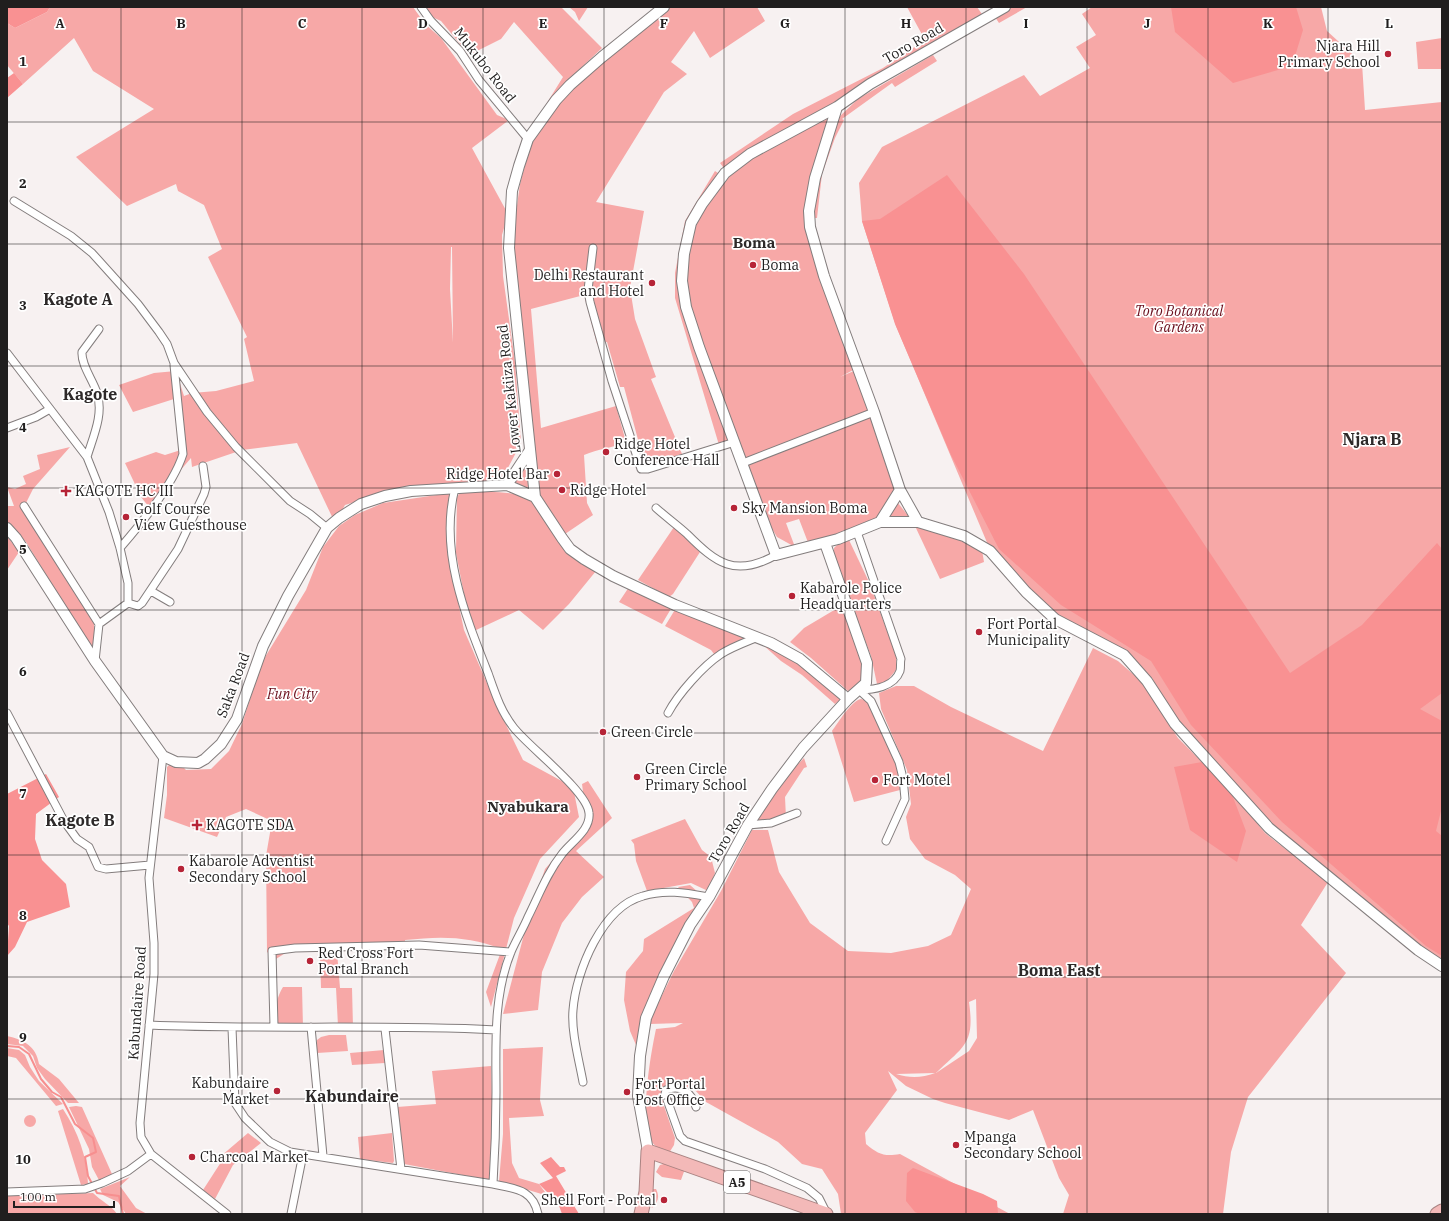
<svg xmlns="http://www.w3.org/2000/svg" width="1449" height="1221" viewBox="0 0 1449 1221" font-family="'IBM Plex Serif',serif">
<rect width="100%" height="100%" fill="#f7f1f1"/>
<path fill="#f7a8a7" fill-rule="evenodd" d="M 50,7 L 413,7 L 425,24 L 441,38 L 497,115 L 509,120 L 472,148 L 508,214 L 502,235 L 503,276 L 515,362 L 521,443 L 501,481 L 464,482 L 390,491 L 345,505 L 335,523 L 297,443 L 242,450 L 192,467 L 191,458 L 149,507 L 141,497 L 125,463 L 156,452 L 165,455 L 184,449 L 174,399 L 133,412 L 119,385 L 154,373 L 176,371 L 184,396 L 192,393 L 216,391 L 254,381 L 244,339 L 247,337 L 208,257 L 222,249 L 204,205 L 178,191 L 176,184 L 127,206 L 76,157 L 154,109 L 93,71 L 74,38 L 23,84 L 7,65 L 7,23 L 15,28 L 47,12 ZM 451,247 L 452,247 L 453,343 L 450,289 Z
M 425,7 L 561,7 L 602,48 L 566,82 L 532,127 L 563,77 L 514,22 L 501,39 L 469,55 L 441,21 L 430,16 Z
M 569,7 L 588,7 L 579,21 L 575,12 Z
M 670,7 L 757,7 L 765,21 L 710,58 L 694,31 L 671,62 L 687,74 L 664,92 L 596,202 L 644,211 L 630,288 L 635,319 L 656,377 L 651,379 L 682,454 L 645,466 L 624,387 L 620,387 L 607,342 L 597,344 L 584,295 L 531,309 L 541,428 L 616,406 L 626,442 C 612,448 598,449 584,455 L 587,503 L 593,515 L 565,534 L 554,522 L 538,493 L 512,241 L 520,184 L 531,142 L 560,99 L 629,38 Z
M 907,7 L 977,7 L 984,17 L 726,171 L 720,163 L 793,114 L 883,68 L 925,40 Z
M 1012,7 L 1027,7 L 999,23 L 995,17 Z
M 1092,7 L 1321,7 L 1327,31 L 1362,63 L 1365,110 L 1442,102 L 1442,960 L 1421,946 L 1273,826 L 1178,722 L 1152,678 L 1123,650 L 1055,619 L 991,552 L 896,326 L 862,221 L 859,183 L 882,147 L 1024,75 L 1040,96 L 1090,68 L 1076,47 L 1096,35 L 1082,14 Z
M 1442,38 L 1442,69 L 1418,69 L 1416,42 Z
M 933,55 L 937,61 L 895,87 L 892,83 L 842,119 L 844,120 L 835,138 L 822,174 L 817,218 L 811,218 L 817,177 L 839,117 L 858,99 Z
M 835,113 L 809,211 L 857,368 L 840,377 L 856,370 L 896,482 L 894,501 L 878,520 L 809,545 L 799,519 L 786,523 L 795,547 L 777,537 L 762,512 L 687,308 L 683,280 L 694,225 L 703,205 L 748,157 L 801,128 L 822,122 Z
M 715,171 L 721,175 L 702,200 L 680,282 L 730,442 L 719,445 L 675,298 L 675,273 L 685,221 Z
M 70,447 L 33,489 L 25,505 L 94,620 L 94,640 L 92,647 L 90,646 L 26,542 L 14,529 L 7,524 L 7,506 L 14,506 L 7,487 L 15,489 L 26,484 L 23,476 L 40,469 L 37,455 Z
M 526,458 L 528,486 L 526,491 L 513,483 Z
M 450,493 L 447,550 L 464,630 L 496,704 L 523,760 L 571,786 L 574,792 L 579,817 L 540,859 L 514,918 L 491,1007 L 486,992 L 502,949 C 468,936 441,936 405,940 L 405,951 L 388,949 L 290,950 L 276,959 L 267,952 L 266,856 L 272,821 L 246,809 L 226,817 L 217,837 L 164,818 L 167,795 L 167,767 L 170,764 L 182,766 L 186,770 L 211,769 L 229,751 L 242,724 L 262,662 L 306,590 L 323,547 L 339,526 L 355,515 L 383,503 Z
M 460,493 C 480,492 506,490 525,497 C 544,505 551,533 563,548 C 572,559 584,565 596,571 L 569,604 L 543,630 L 519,610 L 474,631 L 469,620 L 456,553 L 457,497 Z
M 898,503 L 910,518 L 889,517 Z
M 915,526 L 964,540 L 982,550 L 984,562 L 940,579 Z
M 674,527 L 688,538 L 700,552 L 673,594 L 669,597 L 638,580 Z
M 7,536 L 19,552 L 7,570 Z
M 842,540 L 849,540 L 870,584 L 896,656 L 896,670 L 886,682 L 877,684 L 871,656 L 834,559 L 834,548 Z
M 629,587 L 672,607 L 662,624 L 619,602 Z
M 841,606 L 864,664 L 863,676 L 857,687 L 848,691 L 811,658 L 790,642 L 804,628 Z
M 676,608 L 751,637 L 714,654 L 711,650 L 665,626 Z
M 761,643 L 794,660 L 841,699 L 835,704 L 802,675 L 781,661 Z
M 1093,648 L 1118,661 L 1141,681 L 1178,738 L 1230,790 L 1265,833 L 1328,882 L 1301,925 L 1346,973 L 1248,1097 L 1231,1152 L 1223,1214 L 1063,1214 L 1069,1195 L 1059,1178 L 1033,1110 L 1009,1120 L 945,1103 L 933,1099 L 906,1086 L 888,1071 L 897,1090 L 865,1133 L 866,1144 C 878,1154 884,1157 900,1154 L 1010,1214 L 841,1214 L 838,1194 L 822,1169 L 802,1164 L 778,1142 L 706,1102 L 694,1089 L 667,1087 L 661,1088 L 664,1106 L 675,1138 L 674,1145 L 669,1153 C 662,1150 655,1147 651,1141 C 639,1121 651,1052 656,1029 L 675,1027 L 683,1023 L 648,1024 L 674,971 L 721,891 L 752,830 L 768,830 L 779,872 L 810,923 L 848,951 L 891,953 L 928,946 L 951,935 L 971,889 L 955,875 L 925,859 L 910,839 L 906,817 L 911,804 L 907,770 L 881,709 L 879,693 L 896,686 L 914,686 L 951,707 L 1043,751 ZM 976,999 L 977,1038 L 969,1051 L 936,1073 C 964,1046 975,1044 969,1002 ZM 935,1073 C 922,1078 909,1078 896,1074 Z
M 861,699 L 867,701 L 871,707 L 899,771 L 900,790 L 854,802 L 832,731 C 838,723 851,701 861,699 Z
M 804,758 L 807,767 L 804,768 L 785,797 L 786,818 L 754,825 L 774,789 Z
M 588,781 L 612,818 L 576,851 L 604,877 L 582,897 L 562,923 L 542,972 L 538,1010 L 503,1014 L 527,923 L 545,869 L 587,822 L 582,784 Z
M 685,819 L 702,850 L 711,857 L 715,873 L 708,891 L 691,883 L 647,891 L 636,861 L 634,844 L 631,840 Z
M 690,885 L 707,900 L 669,969 L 639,1052 L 630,1031 L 624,1000 L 626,972 L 643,951 L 644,939 L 694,908 L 692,902 L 678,887 Z
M 328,952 L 337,952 L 340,988 L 352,988 L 353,1027 L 338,1026 L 336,988 L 321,988 L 320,955 Z
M 283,987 L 302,987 L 303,1027 L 279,1025 C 272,1016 277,996 283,987 Z
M 329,1035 L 346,1035 L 348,1051 L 317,1053 L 317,1040 L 321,1037 Z
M 7,1036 C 24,1040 36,1046 39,1064 L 59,1079 L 79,1103 L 68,1103 L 45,1079 L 37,1068 L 33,1056 L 23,1046 L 7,1044 Z
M 543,1047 L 540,1100 L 544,1116 L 509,1118 L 512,1163 L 519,1178 L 539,1184 L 548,1196 L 499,1181 L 503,1134 L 503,1049 Z
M 7,1048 L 19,1050 L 25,1055 L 30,1067 L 39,1081 L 63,1104 L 56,1106 L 16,1058 L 7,1056 Z
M 384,1050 L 385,1063 L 352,1065 L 350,1053 Z
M 491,1066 L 493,1133 L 489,1180 L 404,1164 L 397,1107 L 436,1104 L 432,1071 Z
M 76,1106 L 82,1107 L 112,1174 L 100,1182 L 92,1167 L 89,1149 L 69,1107 Z
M 63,1109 C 78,1132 87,1156 88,1184 L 81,1185 L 58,1111 Z
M24 1121a6 6 0 1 1 12 0a6 6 0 1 1-12 0Z
M 248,1133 L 261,1143 L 233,1165 L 215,1199 L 203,1190 L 223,1159 L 221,1156 Z
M 392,1133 L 394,1161 L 393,1163 L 360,1159 L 358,1137 Z
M 667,1163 L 686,1166 L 681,1180 L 662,1177 L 656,1172 L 660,1165 Z
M 130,1177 L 120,1186 L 136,1208 L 147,1214 L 126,1214 L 118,1202 L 103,1195 L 100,1189 Z
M 653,1189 L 656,1189 C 660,1197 658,1202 652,1208 L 650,1203 Z
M 93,1193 C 101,1201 111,1205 117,1214 L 7,1214 L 7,1196 Z"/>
<path fill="#f99192" d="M 7,7 L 50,7 L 47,12 L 15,28 L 7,23 Z
M 1171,7 L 1296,7 L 1303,30 L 1292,66 L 1233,83 L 1175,32 Z
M 14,73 L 23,84 L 7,98 L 7,78 Z
M 947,175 L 1024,274 L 1290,673 L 1362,625 L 1437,543 L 1442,549 L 1442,693 L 1420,709 L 1442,721 L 1442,807 L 1436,831 L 1442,836 L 1442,956 L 1426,946 L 1282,822 L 1191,725 L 1151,661 L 1061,605 L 999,549 L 951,455 L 895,324 L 862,221 L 880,219 Z
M 1202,762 L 1231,792 L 1246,831 L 1237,862 L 1190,830 L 1174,767 Z
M 46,774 L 59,797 L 36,814 L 35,839 L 42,860 L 66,884 L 70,907 L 27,922 L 15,947 L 7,956 L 9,926 L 7,923 L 7,794 Z
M 551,1157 L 560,1167 L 564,1167 L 566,1171 L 556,1176 L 579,1214 L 582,1214 L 562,1214 L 558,1203 L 539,1184 L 553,1178 L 540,1163 Z
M 913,1168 L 983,1194 L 997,1201 L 998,1214 L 920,1214 L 915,1212 L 906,1201 L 907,1173 Z"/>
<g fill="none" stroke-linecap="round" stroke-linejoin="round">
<path stroke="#f78f8f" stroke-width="2" d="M 7,1046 L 19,1047 L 29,1054 L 41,1079 L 52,1092 L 61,1097 L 75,1124 L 93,1138 L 96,1152 L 85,1157 L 88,1176 L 97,1193 L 119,1196 L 123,1214"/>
<g stroke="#837d7d" stroke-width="9">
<path id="street" d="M 421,7 L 431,21 L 460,51 L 479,80 L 528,139
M 14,201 L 71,236 L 92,253 L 138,304 L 159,332 L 167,344 L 174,363 L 207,412 L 236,447 L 290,501 L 310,514 L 327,528
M 593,248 L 588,290 L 590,302 L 612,381 L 641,469 L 648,469 L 735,442
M 7,353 L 87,457 L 109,512 L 120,548 L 128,583 L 128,603 L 99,624 L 95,661
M 7,428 L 36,417 L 50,409
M 87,457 C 93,437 104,414 97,393 C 93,380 81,365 82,352 L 99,329
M 743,463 L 874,412
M 455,488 C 439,551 465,615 488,673 C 495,693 501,712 514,728 C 530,748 587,791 589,813 C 591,830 571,842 562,854 C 547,873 539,895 528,917 C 523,929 516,940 511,952 C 493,996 496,1045 496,1092 C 496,1122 495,1153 493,1184
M 24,506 L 99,624
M 656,508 C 666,517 677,525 687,534 C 716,563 735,578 776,555
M 857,532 L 901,659 C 900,662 901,668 900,671 C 894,687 873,690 859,690
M 120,548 C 140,525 174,483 183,454 L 174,365
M 151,591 L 170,602
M 128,603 L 138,606 L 142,603 L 178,549 L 204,494 L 206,487 L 203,466
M 859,690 L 871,701 L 899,762 L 903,778 L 905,799 L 886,841
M 7,713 L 64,821 L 77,839 L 89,847 L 98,867 L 106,869 L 150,865
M 668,713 C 678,694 703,666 721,654 C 732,647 746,642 758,637
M 163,756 L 149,878 L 154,943 L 154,974 L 140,1123 L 141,1137 L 151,1154 L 227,1214
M 748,825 L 771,823 L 797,813
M 149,1025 C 264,1030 380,1024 496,1030
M 274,1026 L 272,951 L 295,948 L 419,945 L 511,952
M 311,1027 L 323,1156
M 232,1028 L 235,1103 L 245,1118 L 270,1142 L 290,1152 L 493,1184 C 515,1189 533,1189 538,1214
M 385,1029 L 401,1169
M 583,1082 C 579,1060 571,1031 573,1010 C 576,971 602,907 643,896 C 665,889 686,893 709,897
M 696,1107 C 692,1093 681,1084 666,1090 L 665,1094 L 680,1136 L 685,1141 L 765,1169 L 807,1188 L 819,1198 L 827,1214
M 7,1192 L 85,1189 L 102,1183 L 128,1171 L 151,1154
M 291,1214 L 303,1154"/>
</g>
<g stroke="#837d7d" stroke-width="12">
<path id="secondary" d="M 664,7 L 602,57 L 570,85 L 556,100 L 528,139 L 519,166 L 512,191 L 509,248 L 535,497 L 562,538 L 570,549 L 584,559 L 613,576 L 675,605 L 771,643 L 800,659 L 848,699
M 1005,7 L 870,84 L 837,107 L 750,154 L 725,173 L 702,204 L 691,223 L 684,254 L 682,281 L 686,307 L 699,347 L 776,555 L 838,539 L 880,522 L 918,522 L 964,536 L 990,551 L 1026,592 L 1055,619 L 1124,655 L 1147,681 L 1175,724 L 1269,828 L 1418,950 L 1442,966
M 837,107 L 815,178 L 809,211 L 810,227 L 824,276 L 874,412 L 900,490 L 918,522
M 507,485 L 530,450
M 880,522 L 900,490
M 7,528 L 16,538 L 95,661 L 163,756 L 176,762 L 198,763 L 205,759 L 221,744 L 237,719 L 263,646 L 288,596 L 327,528 L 339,518 L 361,504 L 385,496 L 411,491 L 507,485 L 535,497
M 648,1151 L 638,1096 L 640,1056 L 646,1018 L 664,976 L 690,925 L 709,897 L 748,825 L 772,789 L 803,748 L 848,699 L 866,683 L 867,663 L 825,543"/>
</g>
<g stroke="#a98382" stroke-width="15">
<path id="highway" d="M 641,1214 L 646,1192 L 648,1151 L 826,1214
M 1437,1214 L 1442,1211"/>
</g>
<use href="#street" stroke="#fff" stroke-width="7"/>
<use href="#secondary" stroke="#fff" stroke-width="10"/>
<use href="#highway" stroke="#f3b9b8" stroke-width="13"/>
</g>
<path fill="none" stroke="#201e1e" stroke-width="1" stroke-opacity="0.55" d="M 121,7 L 121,1214M 242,7 L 242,1214M 362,7 L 362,1214M 483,7 L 483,1214M 604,7 L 604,1214M 724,7 L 724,1214M 845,7 L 845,1214M 966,7 L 966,1214M 1087,7 L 1087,1214M 1208,7 L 1208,1214M 1328,7 L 1328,1214M 7,122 L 1442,122M 7,244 L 1442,244M 7,366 L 1442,366M 7,488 L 1442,488M 7,610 L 1442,610M 7,733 L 1442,733M 7,855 L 1442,855M 7,977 L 1442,977M 7,1099 L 1442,1099"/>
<g fill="#b62437" stroke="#fff" stroke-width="1.5">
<circle cx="1388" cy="54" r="4"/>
<circle cx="753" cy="265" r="4"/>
<circle cx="652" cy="283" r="4"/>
<circle cx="606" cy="452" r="4"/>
<circle cx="557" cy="474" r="4"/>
<circle cx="562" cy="490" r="4"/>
<path d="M64 485h4v4h4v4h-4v4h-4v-4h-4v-4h4z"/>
<circle cx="734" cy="508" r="4"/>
<circle cx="126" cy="517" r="4"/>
<circle cx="792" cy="596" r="4"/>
<circle cx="979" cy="632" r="4"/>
<circle cx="603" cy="732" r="4"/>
<circle cx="637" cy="777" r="4"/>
<circle cx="875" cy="780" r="4"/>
<path d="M195 819h4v4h4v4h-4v4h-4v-4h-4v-4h4z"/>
<circle cx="181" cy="869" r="4"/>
<circle cx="310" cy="961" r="4"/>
<circle cx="277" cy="1091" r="4"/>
<circle cx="627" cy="1092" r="4"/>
<circle cx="956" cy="1145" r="4"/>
<circle cx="192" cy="1157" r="4"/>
<circle cx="664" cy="1200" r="4"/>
</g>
<g text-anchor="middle" stroke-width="3.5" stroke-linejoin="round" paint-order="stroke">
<rect fill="#fff" stroke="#636262" stroke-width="1" x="724" y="1171" width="26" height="22" rx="3"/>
<g font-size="13" font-weight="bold" fill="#201e1e">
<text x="737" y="1187">A5</text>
</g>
<g font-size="14" fill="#201e1e" stroke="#fff">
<text transform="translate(913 43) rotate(-30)" y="5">Toro Road</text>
<text transform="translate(485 65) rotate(52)" y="5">Mukubo Road</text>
<text transform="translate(509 389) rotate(-96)" y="5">Lower Kakiiza Road</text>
<text transform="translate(233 685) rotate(-69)" y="5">Saka Road</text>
<text transform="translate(729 833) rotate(-60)" y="5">Toro Road</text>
<text transform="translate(137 1003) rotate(-86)" y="5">Kabundaire Road</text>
</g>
<g font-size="14" fill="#201e1e" stroke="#fff" text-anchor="start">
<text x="1380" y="51" text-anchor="end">Njara Hill<tspan x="1380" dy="16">Primary School</tspan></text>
<text x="761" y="270">Boma</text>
<text x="644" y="280" text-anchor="end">Delhi Restaurant<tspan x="644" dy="16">and Hotel</tspan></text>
<text x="614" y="449">Ridge Hotel<tspan x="614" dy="16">Conference Hall</tspan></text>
<text x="549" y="479" text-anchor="end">Ridge Hotel Bar</text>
<text x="570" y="495">Ridge Hotel</text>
<text x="75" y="496">KAGOTE HC III</text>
<text x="742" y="513">Sky Mansion Boma</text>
<text x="134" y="514">Golf Course<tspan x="134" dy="16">View Guesthouse</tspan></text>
<text x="800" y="593">Kabarole Police<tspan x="800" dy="16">Headquarters</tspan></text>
<text x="987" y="629">Fort Portal<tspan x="987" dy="16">Municipality</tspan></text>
<text x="611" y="737">Green Circle</text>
<text x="645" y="774">Green Circle<tspan x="645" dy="16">Primary School</tspan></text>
<text x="883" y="785">Fort Motel</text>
<text x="206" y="830">KAGOTE SDA</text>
<text x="189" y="866">Kabarole Adventist<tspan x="189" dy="16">Secondary School</tspan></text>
<text x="318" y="958">Red Cross Fort<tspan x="318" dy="16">Portal Branch</tspan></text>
<text x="269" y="1088" text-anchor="end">Kabundaire<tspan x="269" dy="16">Market</tspan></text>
<text x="635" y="1089">Fort Portal<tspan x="635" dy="16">Post Office</tspan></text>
<text x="964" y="1142">Mpanga<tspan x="964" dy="16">Secondary School</tspan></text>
<text x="200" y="1162">Charcoal Market</text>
<text x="656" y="1205" text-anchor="end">Shell Fort - Portal</text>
</g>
<g font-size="14" font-style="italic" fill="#6a0d1b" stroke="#fff">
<text x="1179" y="316">Toro Botanical<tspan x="1179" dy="16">Gardens</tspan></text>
<text x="292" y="699">Fun City</text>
</g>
<g font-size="15" font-weight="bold" fill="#2d2929" stroke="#fff">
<text x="754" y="248">Boma</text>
<text x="528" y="812">Nyabukara</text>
</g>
<g font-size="16" font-weight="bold" fill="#2d2929" stroke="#fff">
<text x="78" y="305">Kagote A</text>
<text x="90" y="400">Kagote</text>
<text x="1372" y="445">Njara B</text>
<text x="80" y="826">Kagote B</text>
<text x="1059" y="976">Boma East</text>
<text x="352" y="1102">Kabundaire</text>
</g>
</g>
<g font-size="13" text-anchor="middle" font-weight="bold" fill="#201e1e" stroke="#fff" stroke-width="3.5" stroke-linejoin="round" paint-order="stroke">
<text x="60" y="28">A</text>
<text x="181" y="28">B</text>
<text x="302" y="28">C</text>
<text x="423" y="28">D</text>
<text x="543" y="28">E</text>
<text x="664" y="28">F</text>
<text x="785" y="28">G</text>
<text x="906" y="28">H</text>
<text x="1026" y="28">I</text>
<text x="1147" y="28">J</text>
<text x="1268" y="28">K</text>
<text x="1389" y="28">L</text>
<text x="23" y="66">1</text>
<text x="23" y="188">2</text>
<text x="23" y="310">3</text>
<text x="23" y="432">4</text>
<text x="23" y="554">5</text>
<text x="23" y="676">6</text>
<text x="23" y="798">7</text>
<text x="23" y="920">8</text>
<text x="23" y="1042">9</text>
<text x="23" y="1164">10</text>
</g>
<rect width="1449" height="1221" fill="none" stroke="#201e1e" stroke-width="16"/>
<path d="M14 1201v6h100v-6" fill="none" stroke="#201e1e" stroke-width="2"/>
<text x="20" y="1201" font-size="12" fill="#201e1e" stroke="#ffffff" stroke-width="3" paint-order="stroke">100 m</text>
</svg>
